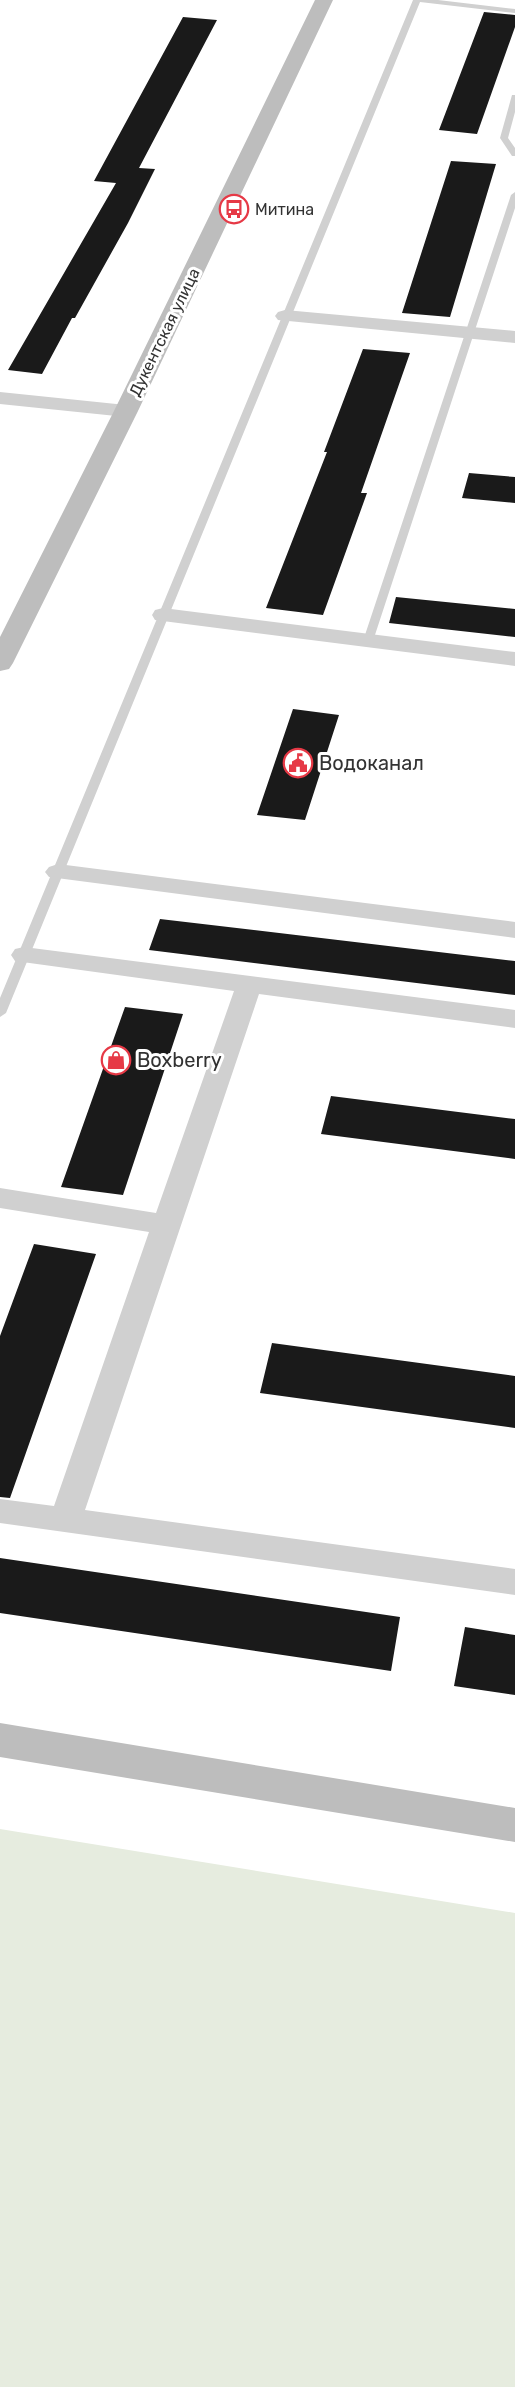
<svg xmlns="http://www.w3.org/2000/svg" width="515" height="2387" viewBox="0 0 515 2387" font-family="Rubik,sans-serif">
<rect width="100%" height="100%" fill="#fff"/>
<path fill="#e6ecdf" d="M 0,1829 L 515,1913 L 515,2387 L 0,2387 Z"/>
<path fill="#1a1a1a" d="M 484,12 L 515,15 L 515,27 L 477,134 L 439,130 Z
M 183,17 L 217,20 L 139,168 L 155,169 L 128,223 L 75,318 L 72,318 L 42,374 L 8,370 L 116,183 L 94,181 Z
M 451,161 L 496,164 L 450,317 L 402,313 Z
M 363,349 L 410,353 L 361,493 L 367,493 L 323,615 L 266,608 L 327,452 L 324,452 Z
M 469,473 L 515,477 L 515,503 L 462,498 Z
M 396,597 L 515,609 L 515,637 L 389,623 Z
M 293,709 L 339,715 L 305,820 L 257,815 Z
M 160,919 L 515,961 L 515,995 L 149,950 Z
M 125,1007 L 183,1014 L 123,1195 L 61,1187 Z
M 331,1096 L 515,1119 L 515,1159 L 321,1134 Z
M 34,1244 L 96,1254 L 10,1498 L 0,1497 L 0,1336 Z
M 272,1343 L 515,1376 L 515,1428 L 260,1393 Z
M 0,1558 L 400,1617 L 391,1671 L 0,1613 Z
M 465,1627 L 515,1635 L 515,1695 L 454,1686 Z"/>
<g fill="none" stroke-linecap="round" stroke-linejoin="round">
<path fill="#d0d0d0" fill-rule="evenodd" d="M 413,0 L 438,0 L 515,9 L 515,13 L 420,2 L 6,1013 L 0,1017 L 0,998 Z
M 512,95 L 515,95 L 515,112 L 508,138 L 515,148 L 515,156 L 512,156 L 500,138 Z
M 515,192 L 515,208 L 373,641 L 368,644 L 364,643 L 363,641 L 511,195 Z"/>
<path fill="#d0d0d0" fill-rule="evenodd" d="M 285,310 L 515,331 L 515,343 L 278,320 L 275,316 L 278,312 Z
M 0,392 L 126,405 L 133,407 L 136,411 L 133,415 L 126,417 L 0,404 Z
M 163,608 L 515,652 L 515,666 L 155,620 L 152,615 L 155,610 Z
M 58,864 L 515,922 L 515,938 L 49,877 L 45,872 L 49,867 Z
M 24,947 L 515,1010 L 515,1028 L 259,994 L 85,1510 L 515,1569 L 515,1595 L 0,1523 L 0,1499 L 54,1506 L 149,1232 L 0,1208 L 0,1188 L 156,1213 L 234,991 L 15,961 L 11,955 L 15,949 Z"/>
<path fill="#bdbdbd" fill-rule="evenodd" d="M 315,0 L 333,0 L 138,411 L 13,663 L 9,669 L 0,671 L 0,637 L 114,411 Z
M 0,1723 L 515,1808 L 515,1842 L 0,1757 Z"/>
</g>
<defs>
<g id="bus-ring" transform="scale(1.5)"><circle r="9.5" fill="#fff" stroke="#e63946" stroke-width="1.5"/><path d="M-5-6H5V4H4V6H2V4H-2V6H-4V4H-5ZM-3.5-4V0h7V-4ZM-3.5 1.2v1.5H-2V1.2ZM2 1.2v1.5H3.5V1.2Z" fill="#e63946"/></g>
<g id="civic-ring" transform="scale(1.5)"><circle r="9.5" fill="#fff" stroke="#e63946" stroke-width="1.5"/><path d="M-.6-6.5H3V-4.5H.6V-3L4-1V1h2V6H-6V1h2V-1L-.6-3ZM-1.2 2.5V6h2.4V2.5Z" fill="#e63946"/></g>
<g id="shop-ring" transform="scale(1.5)"><circle r="9.5" fill="#fff" stroke="#e63946" stroke-width="1.5"/><path d="M-5-2.5h2.3a2.7 3.5 0 0 1 5.4 0H5L5.5 6h-11ZM-1.5-2.5h3a1.5 2.3 0 0 0-3 0Z" fill="#e63946"/></g>
</defs>
<g fill-rule="evenodd">
<use href="#bus-ring" x="234" y="209"/>
<use href="#civic-ring" x="298" y="763"/>
<use href="#shop-ring" x="116" y="1060"/>
</g>
<g text-anchor="middle" stroke-width="6" stroke-linejoin="round" paint-order="stroke">
<g font-size="16" fill="#333" stroke="#fff" text-anchor="start">
<text x="255" y="215">Митина</text>
</g>
<g font-size="16" fill="#333" stroke="#fff">
<text transform="translate(164 332) rotate(-64)" y="6">Дукентская улица</text>
</g>
<g font-size="20" fill="#333" stroke="#fff" text-anchor="start">
<text x="319" y="770">Водоканал</text>
<text x="137" y="1067">Boxberry</text>
</g>
</g>
</svg>
